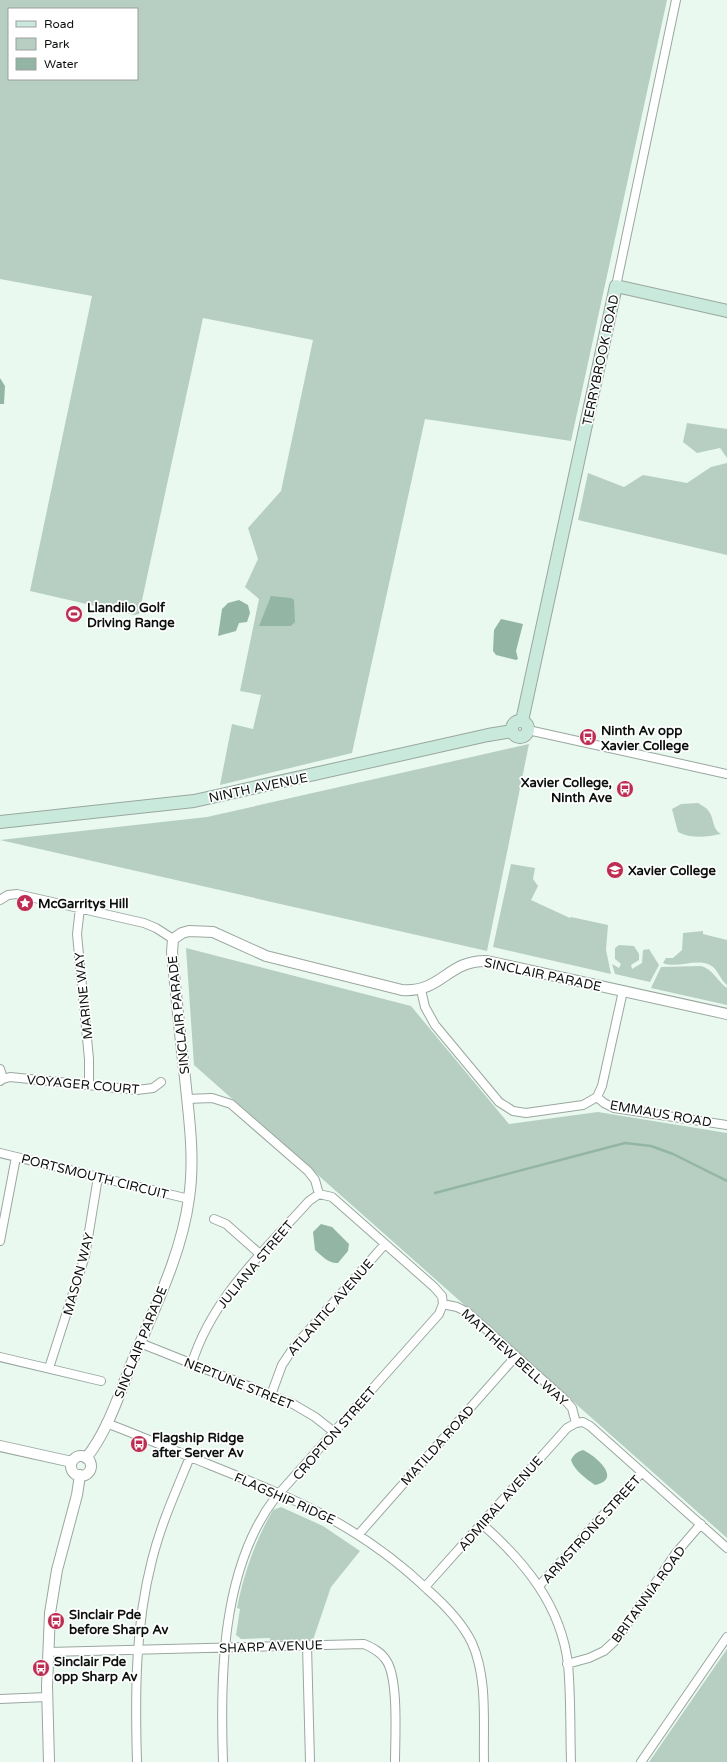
<svg xmlns="http://www.w3.org/2000/svg" width="727" height="1762" viewBox="0 0 727 1762" font-family="'Varela Round',sans-serif">
<rect width="100%" height="100%" fill="#eaf9f0"/>
<path fill="#b7cfc2" fill-rule="evenodd" d="M 0,0 L 667,0 L 571,441 L 425,419 L 352,753 L 220,785 L 232,724 L 253,729 L 261,695 L 240,691 L 259,599 L 245,587 L 258,559 L 248,528 L 281,491 L 313,340 L 203,318 L 139,614 L 134,615 L 30,591 L 92,296 L 0,279 ZM 9,9 L 137,9 L 137,79 L 9,79 Z
M 687,423 L 727,429 L 727,458 L 720,448 L 697,453 L 683,442 Z
M 727,463 L 727,555 L 578,520 L 588,473 L 624,487 L 643,475 L 687,483 L 711,467 Z
M 529,744 L 487,951 L 0,840 L 207,817 Z
M 698,803 C 701,805 705,807 707,809 C 715,817 711,828 721,834 C 707,837 691,839 678,832 L 672,809 L 681,804 Z
M 511,864 L 535,868 L 533,879 L 538,886 L 531,900 L 570,918 L 571,917 L 608,925 L 606,950 L 611,974 L 493,947 Z
M 703,931 L 703,934 L 727,940 L 727,985 C 720,980 718,969 710,965 C 696,958 677,969 663,963 L 666,958 L 673,958 L 682,950 L 683,933 Z
M 619,945 L 634,946 L 639,954 L 639,960 L 631,965 L 632,969 L 642,963 L 643,950 L 649,949 L 659,965 L 650,982 L 615,974 L 612,964 L 619,968 L 621,964 L 615,959 L 615,948 Z
M 186,948 L 411,1006 L 509,1124 L 598,1112 L 727,1133 L 727,1538 L 194,1065 Z
M 701,966 C 713,969 717,981 727,988 L 727,1005 L 651,988 L 661,967 Z
M 281,1507 L 323,1526 L 360,1551 L 331,1587 L 313,1640 L 270,1641 L 270,1638 L 241,1639 L 236,1635 L 240,1609 L 237,1608 C 244,1573 255,1541 273,1510 Z
M 727,1649 L 727,1762 L 649,1762 Z"/>
<path fill="#93b6a4" d="M 0,378 L 5,386 L 4,404 L 0,404 Z
M 271,596 L 291,598 L 294,600 L 295,622 L 291,626 L 259,626 Z
M 239,600 L 248,605 L 250,613 L 247,622 L 239,623 L 236,631 L 218,636 L 222,609 L 228,603 Z
M 501,619 L 523,624 L 516,651 L 518,659 L 516,660 L 496,655 L 493,651 L 494,630 Z
M 321,1224 L 332,1227 L 349,1244 L 348,1251 L 338,1263 C 329,1264 322,1256 315,1250 L 313,1232 Z
M 583,1450 C 596,1456 623,1479 595,1485 C 586,1479 574,1470 571,1460 C 574,1454 577,1452 583,1450 Z"/>
<g fill="none" stroke-linecap="round" stroke-linejoin="round">
<path stroke="#93b6a4" stroke-width="2.5" d="M 435,1193 L 625,1143 L 651,1146 L 673,1154 L 727,1181"/>
<g stroke="#9aa7a0" stroke-width="10">
<path id="minor" d="M 616,286 L 676,0
M 528,730 L 727,774
M 0,900 L 8,895 L 17,894 L 144,923 L 156,928 L 173,939
M 80,908 L 77,934 L 89,1059 L 89,1085
M 421,990 L 425,1007 L 435,1025 L 499,1102 L 513,1111 L 526,1113 L 583,1105 L 597,1097 L 602,1086 L 623,991
M 0,1069 L 3,1079 L 0,1081
M 3,1079 L 10,1077 L 137,1090 L 153,1088 L 161,1082
M 597,1097 L 604,1103 L 614,1108 L 727,1125
M 187,1099 L 212,1098 L 231,1104 L 308,1171 L 315,1180 L 319,1194 L 332,1197 L 434,1287 L 442,1296 L 443,1304 L 457,1307 L 467,1312 L 564,1399 L 572,1408 L 576,1423 L 583,1422 L 590,1426 L 727,1548
M 0,1153 L 189,1199
M 214,1219 L 226,1224 L 261,1255
M 0,1241 L 16,1157
M 140,1343 L 293,1404 L 315,1417 L 334,1432
M 0,1357 L 101,1381
M 192,1363 C 212,1298 265,1250 309,1201 L 319,1194
M 49,1368 L 85,1256 L 98,1177
M 271,1395 L 282,1365 L 294,1347 L 385,1244
M 106,1423 C 141,1436 175,1451 210,1465 C 295,1499 360,1525 428,1590 C 445,1605 462,1622 472,1643 C 488,1679 483,1724 484,1762
M 482,1524 C 524,1561 561,1605 568,1664 C 571,1696 570,1730 571,1762
M 359,1534 L 516,1356
M 539,1586 L 642,1472
M 425,1587 L 567,1428 L 576,1423
M 307,1645 L 310,1762
M 48,1652 L 364,1644 C 373,1648 381,1652 386,1660 C 399,1678 395,1739 395,1762
M 567,1664 L 589,1658 L 604,1651 L 617,1639 L 676,1553 L 701,1524
M 0,1699 L 47,1697
M 137,1762 C 135,1694 135,1626 152,1560 C 161,1524 176,1491 190,1457
M 223,1762 C 220,1678 221,1569 275,1498 L 439,1314 L 443,1304
M 641,1762 L 727,1637"/>
</g>
<g stroke="#9aa7a0" stroke-width="12">
<path id="tertiary" d="M 0,1446 L 72,1462
M71 1466a10 10 0 1 1 20 0a10 10 0 1 1-20 0Z
M 86,1458 C 109,1430 121,1388 135,1355 C 156,1305 182,1252 189,1198 C 195,1158 189,1118 185,1078 C 180,1036 176,994 172,952 L 173,939 L 182,933 L 189,931 L 213,932 L 266,956 L 402,990 C 442,993 447,960 487,961 L 727,1014
M 49,1762 L 47,1686 L 50,1613 L 57,1570 L 77,1495 L 80,1475"/>
</g>
<g stroke="#9aa7a0" stroke-width="14">
<path id="secondary" d="M512 729a8 8 0 1 1 16 0a8 8 0 1 1-16 0Z
M 522,721 L 616,286 L 727,311
M 0,822 L 194,801 L 488,735 L 512,731"/>
</g>
<use href="#minor" stroke="#fff" stroke-width="8"/>
<use href="#tertiary" stroke="#fff" stroke-width="10"/>
<use href="#secondary" stroke="#c8e9db" stroke-width="12"/>
</g>
<defs>
<g id="stadium-disc" transform="scale(0.9)"><circle r="9.5" fill="#bd2c51" stroke="#fff"/><path d="M0-5a6.5 5 0 1 0 0 10a6.5 5 0 1 0 0-10ZM-3.5-1.8h7v3.6h-7Z" fill="#fff"/></g>
<g id="bus-disc" transform="scale(0.9)"><circle r="9.5" fill="#bd2c51" stroke="#fff"/><path d="M-5-6H5V4H4V6H2V4H-2V6H-4V4H-5ZM-3.5-4V0h7V-4ZM-3.5 1.2v1.5H-2V1.2ZM2 1.2v1.5H3.5V1.2Z" fill="#fff"/></g>
<g id="school-disc" transform="scale(0.9)"><circle r="9.5" fill="#bd2c51" stroke="#fff"/><path d="M0-5L7-2L0 1L-7-2ZM-4 1L0 2.5L4 1V4Q0 6-4 4Z" fill="#fff"/></g>
<g id="sight-disc" transform="scale(0.9)"><circle r="9.5" fill="#bd2c51" stroke="#fff"/><path d="M0-6L1.8-2.2L6-1.7L2.9 1.2L3.7 5.4L0 3.3L-3.7 5.4L-2.9 1.2L-6-1.7L-1.8-2.2Z" fill="#fff"/></g>
</defs>
<g fill-rule="evenodd">
<use href="#stadium-disc" x="74" y="614"/>
<use href="#bus-disc" x="588" y="737"/>
<use href="#bus-disc" x="625" y="789"/>
<use href="#school-disc" x="615" y="870"/>
<use href="#sight-disc" x="25" y="903"/>
<use href="#bus-disc" x="139" y="1444"/>
<use href="#bus-disc" x="56" y="1621"/>
<use href="#bus-disc" x="41" y="1668"/>
</g>
<g text-anchor="middle" stroke-width="3.5" stroke-linejoin="round" paint-order="stroke">
<g font-size="13" fill="#0b100d" stroke="#fff">
<text transform="translate(600 360) rotate(-78)" y="5">TERRYBROOK ROAD</text>
<text transform="translate(258 787) rotate(-12)" y="5">NINTH AVENUE</text>
<text transform="translate(543 974) rotate(12)" y="5">SINCLAIR PARADE</text>
<text transform="translate(83 996) rotate(-96)" y="5">MARINE WAY</text>
<text transform="translate(178 1015) rotate(-96)" y="5">SINCLAIR PARADE</text>
<text transform="translate(83 1084) rotate(5)" y="5">VOYAGER COURT</text>
<text transform="translate(661 1113) rotate(10)" y="5">EMMAUS ROAD</text>
<text transform="translate(95 1176) rotate(14)" y="5">PORTSMOUTH CIRCUIT</text>
<text transform="translate(255 1264) rotate(-50)" y="5">JULIANA STREET</text>
<text transform="translate(78 1274) rotate(-75)" y="5">MASON WAY</text>
<text transform="translate(330 1307) rotate(-49)" y="5">ATLANTIC AVENUE</text>
<text transform="translate(140 1342) rotate(-68)" y="5">SINCLAIR PARADE</text>
<text transform="translate(515 1357) rotate(42)" y="5">MATTHEW BELL WAY</text>
<text transform="translate(239 1383) rotate(22)" y="5">NEPTUNE STREET</text>
<text transform="translate(334 1433) rotate(-49)" y="5">CROPTON STREET</text>
<text transform="translate(437 1445) rotate(-48)" y="5">MATILDA ROAD</text>
<text transform="translate(285 1498) rotate(24)" y="5">FLAGSHIP RIDGE</text>
<text transform="translate(500 1503) rotate(-49)" y="5">ADMIRAL AVENUE</text>
<text transform="translate(591 1529) rotate(-48)" y="5">ARMSTRONG STREET</text>
<text transform="translate(648 1594) rotate(-54)" y="5">BRITANNIA ROAD</text>
<text transform="translate(271 1646) rotate(-2)" y="5">SHARP AVENUE</text>
</g>
<g font-size="13" font-weight="bold" fill="#0b100d" stroke="#fff" text-anchor="start">
<text x="87" y="612">Llandilo Golf<tspan x="87" dy="15">Driving Range</tspan></text>
<text x="601" y="735">Ninth Av opp<tspan x="601" dy="15">Xavier College</tspan></text>
<text x="612" y="787" text-anchor="end">Xavier College,<tspan x="612" dy="15">Ninth Ave</tspan></text>
<text x="628" y="875">Xavier College</text>
<text x="38" y="908">McGarritys Hill</text>
<text x="152" y="1442">Flagship Ridge<tspan x="152" dy="15">after Server Av</tspan></text>
<text x="69" y="1619">Sinclair Pde<tspan x="69" dy="15">before Sharp Av</tspan></text>
<text x="54" y="1666">Sinclair Pde<tspan x="54" dy="15">opp Sharp Av</tspan></text>
</g>
</g>
<rect x="8" y="8" width="130" height="72" fill="#ffffff" stroke="#9d9f9e"/>
<rect x="16" y="21" width="20" height="6" fill="#c8e9db" stroke="#9d9f9e"/>
<text x="44" y="28" font-size="12" fill="#0b100d">Road</text>
<rect x="16" y="38" width="20" height="12" fill="#b7cfc2" stroke="#9d9f9e"/>
<text x="44" y="48" font-size="12" fill="#0b100d">Park</text>
<rect x="16" y="58" width="20" height="12" fill="#93b6a4" stroke="#9d9f9e"/>
<text x="44" y="68" font-size="12" fill="#0b100d">Water</text>
</svg>
